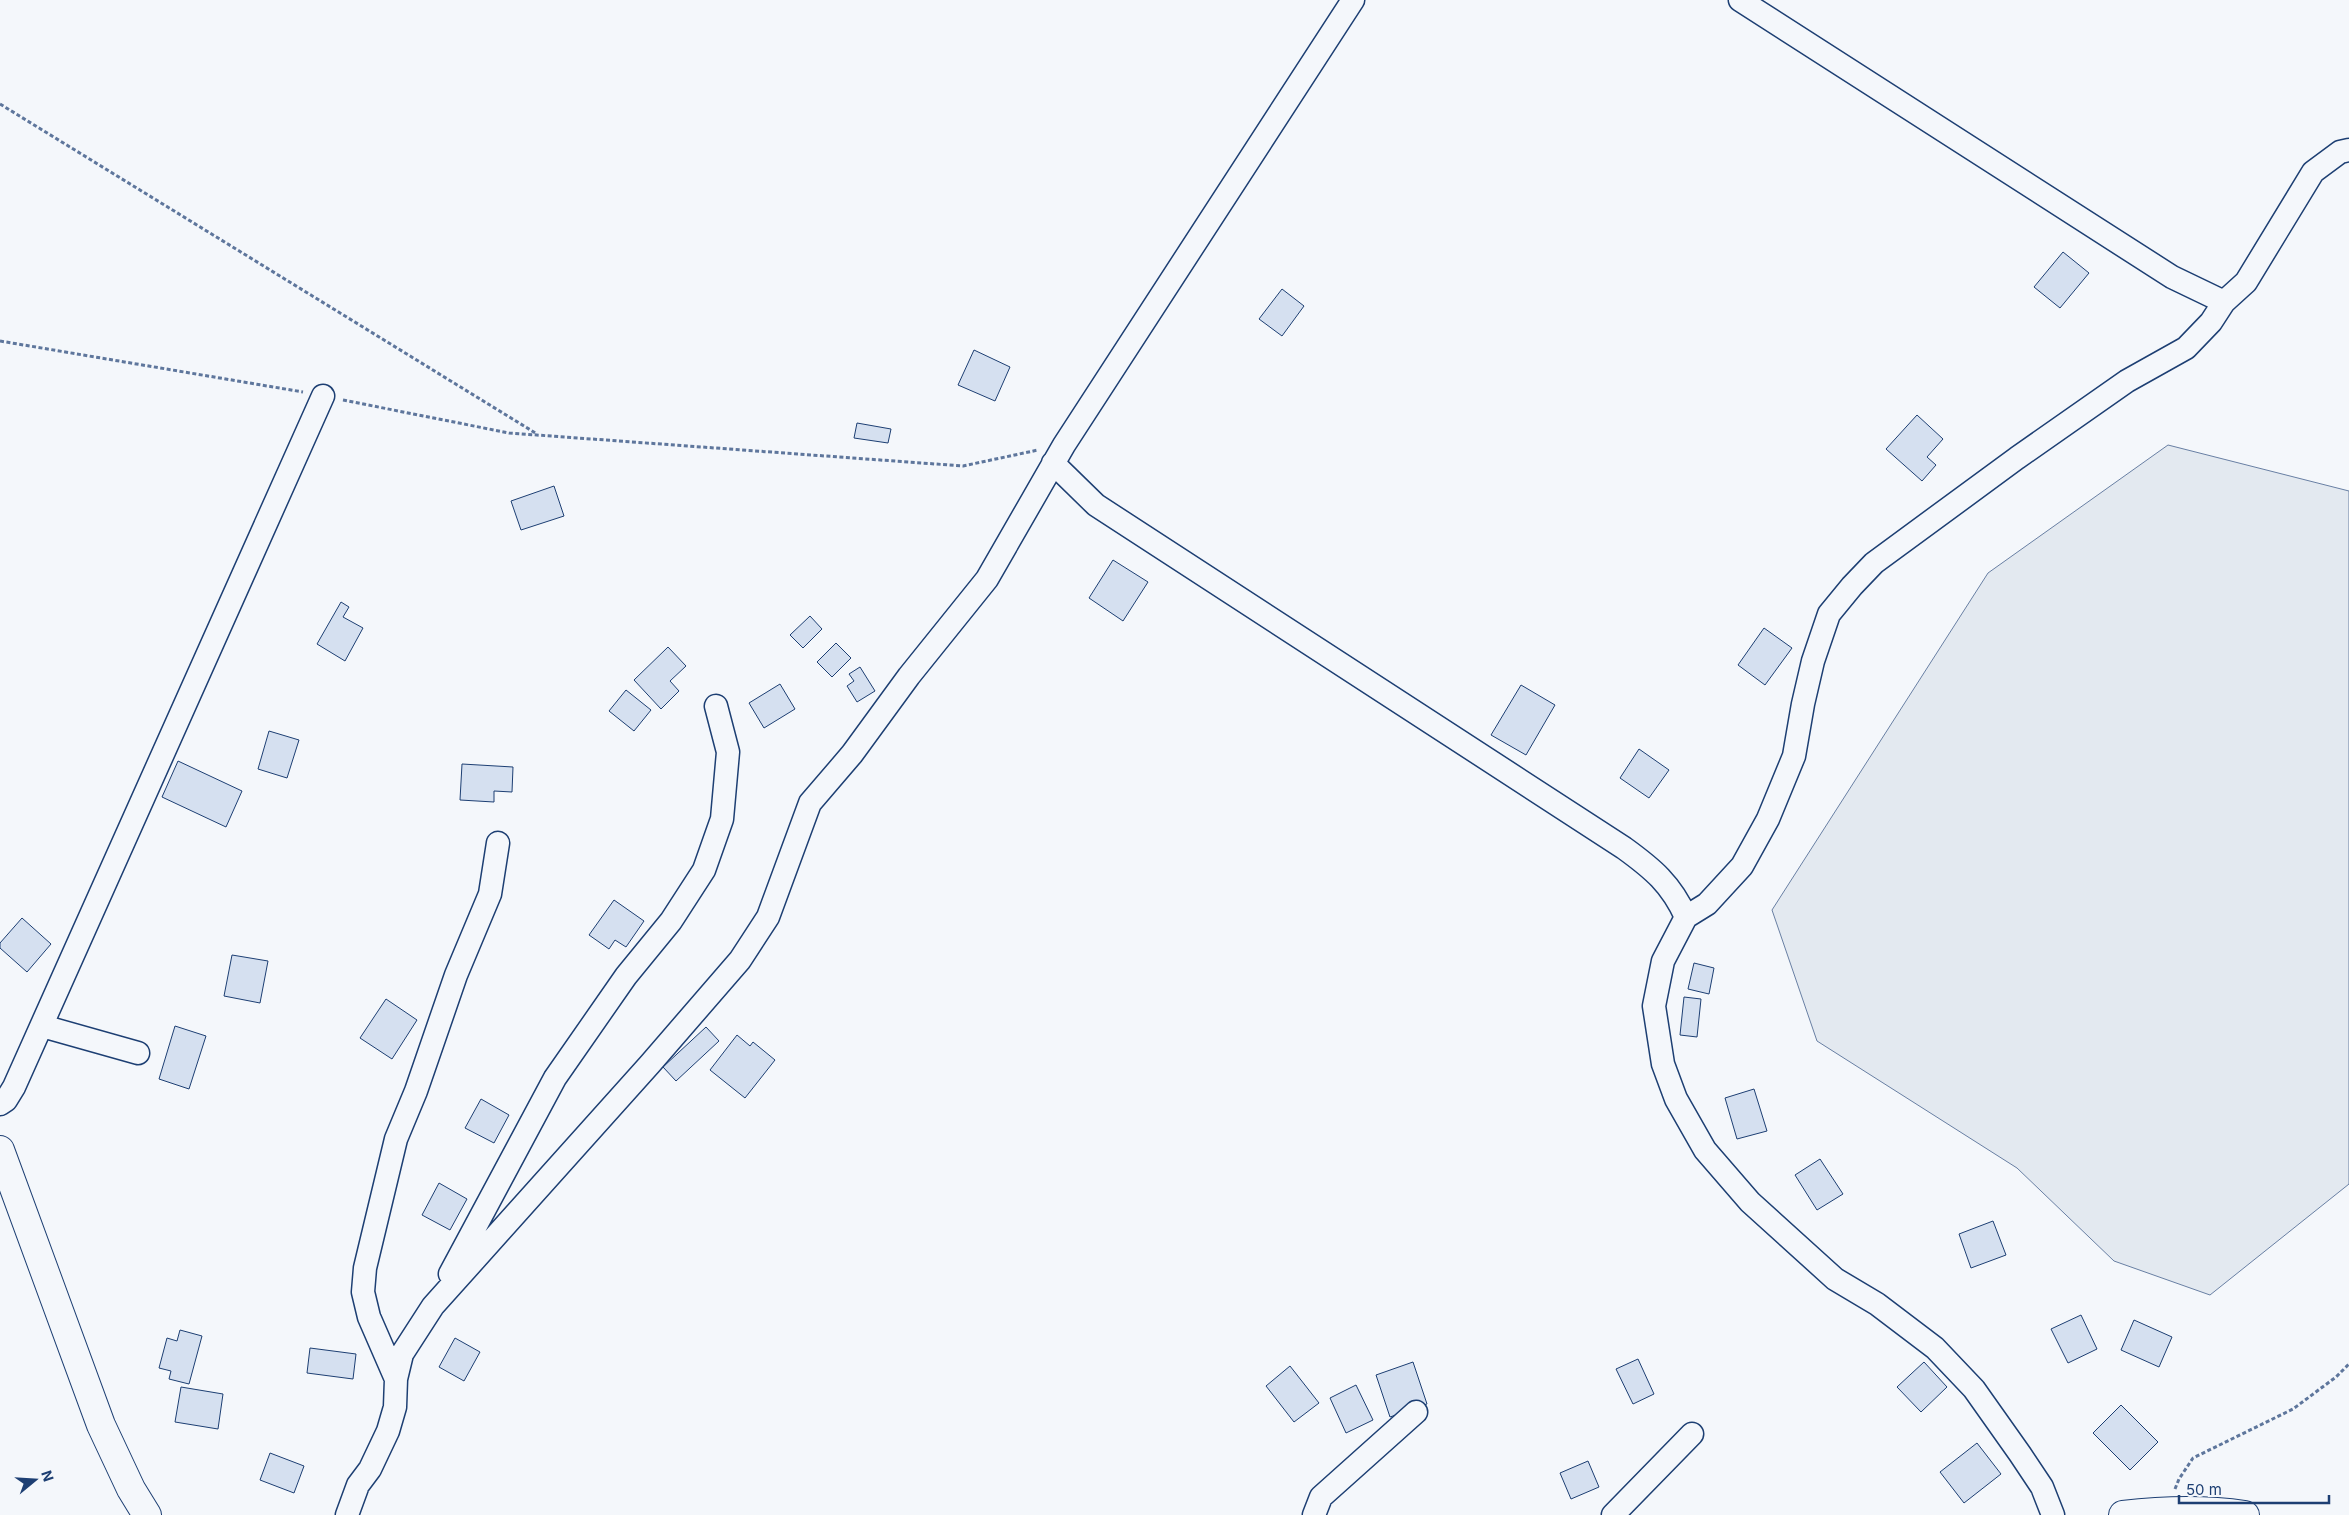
<svg xmlns="http://www.w3.org/2000/svg" width="2349" height="1515" viewBox="0 0 2349 1515" font-family="Inter,sans-serif">
<rect width="100%" height="100%" fill="#f4f7fb"/>
<path fill="#e3e9f0" stroke="#687fa3" d="M 2168,445 L 2349,491 L 2349,1184 L 2210,1295 L 2114,1261 L 2017,1168 L 1817,1041 L 1772,910 L 1988,573 Z"/>
<path fill="#d5e0f0" stroke="#1d3f73" d="M 2063,252 L 2089,273 L 2060,308 L 2034,287 Z
M 1282,289 L 1304,306 L 1282,336 L 1259,319 Z
M 974,350 L 1010,367 L 995,401 L 958,385 Z
M 1917,415 L 1943,439 L 1927,457 L 1936,465 L 1922,481 L 1886,449 Z
M 857,423 L 891,429 L 888,443 L 854,438 Z
M 554,486 L 564,516 L 521,530 L 511,501 Z
M 1113,560 L 1148,582 L 1123,621 L 1089,598 Z
M 341,602 L 349,607 L 343,617 L 363,628 L 345,661 L 317,644 Z
M 810,616 L 822,629 L 803,648 L 790,635 Z
M 1764,628 L 1792,648 L 1765,685 L 1738,665 Z
M 836,643 L 851,658 L 832,677 L 817,662 Z
M 668,647 L 686,666 L 670,681 L 679,691 L 661,709 L 634,680 Z
M 860,667 L 875,691 L 857,702 L 847,686 L 854,681 L 849,674 Z
M 780,684 L 795,709 L 764,728 L 749,703 Z
M 1521,685 L 1555,705 L 1526,755 L 1491,735 Z
M 626,690 L 651,710 L 634,731 L 609,711 Z
M 269,731 L 299,740 L 287,778 L 258,769 Z
M 1639,749 L 1669,770 L 1649,798 L 1620,778 Z
M 178,761 L 242,791 L 226,827 L 162,797 Z
M 462,764 L 513,767 L 512,792 L 494,791 L 494,802 L 460,800 Z
M 614,900 L 644,921 L 626,947 L 615,940 L 609,949 L 589,935 Z
M 22,918 L 51,944 L 27,972 L 0,948 L 0,943 Z
M 232,955 L 268,961 L 260,1003 L 224,996 Z
M 1694,963 L 1714,968 L 1709,994 L 1688,989 Z
M 1684,997 L 1701,999 L 1697,1037 L 1680,1035 Z
M 386,999 L 417,1020 L 392,1059 L 360,1038 Z
M 175,1026 L 206,1036 L 189,1089 L 159,1079 Z
M 706,1027 L 719,1041 L 676,1081 L 663,1067 Z
M 737,1035 L 750,1046 L 753,1042 L 775,1060 L 745,1098 L 710,1070 Z
M 1754,1089 L 1767,1131 L 1737,1139 L 1725,1098 Z
M 481,1099 L 509,1115 L 494,1143 L 465,1128 Z
M 1820,1159 L 1843,1194 L 1817,1210 L 1795,1175 Z
M 439,1183 L 467,1199 L 450,1230 L 422,1215 Z
M 1993,1221 L 2006,1255 L 1971,1268 L 1959,1234 Z
M 2081,1315 L 2097,1349 L 2068,1363 L 2051,1329 Z
M 2134,1320 L 2172,1337 L 2159,1367 L 2121,1350 Z
M 180,1330 L 202,1336 L 189,1384 L 169,1379 L 171,1371 L 159,1368 L 167,1338 L 177,1341 Z
M 455,1338 L 480,1352 L 464,1381 L 439,1367 Z
M 310,1348 L 356,1354 L 353,1379 L 307,1373 Z
M 1638,1359 L 1654,1394 L 1633,1404 L 1616,1369 Z
M 1413,1362 L 1427,1404 L 1390,1417 L 1376,1375 Z
M 1924,1362 L 1947,1387 L 1921,1412 L 1897,1387 Z
M 1290,1366 L 1319,1403 L 1294,1422 L 1266,1386 Z
M 1356,1385 L 1373,1420 L 1346,1433 L 1330,1398 Z
M 181,1387 L 223,1394 L 218,1429 L 175,1422 Z
M 2121,1405 L 2158,1442 L 2130,1470 L 2093,1433 Z
M 1977,1443 L 2001,1474 L 1964,1503 L 1940,1472 Z
M 270,1453 L 304,1466 L 294,1493 L 260,1480 Z
M 1588,1461 L 1599,1487 L 1571,1499 L 1560,1473 Z"/>
<g fill="none" stroke-linecap="round" stroke-linejoin="round">
<g stroke="#1d3f73" stroke-width="25">
<path id="minor" d="M 1740,0 L 2172,277 L 2224,302 L 2246,282 L 2313,172 L 2340,152 L 2349,150
M 1053,463 L 1096,505 L 1624,848 C 1653,869 1671,884 1686,917
M 42,1026 L 138,1053
M 0,1104 L 6,1100 L 14,1087 L 323,396
M 450,1274 L 555,1078 L 626,976 L 671,921 L 704,870 L 722,819 L 728,752 L 716,706
M 396,1379 L 369,1317 L 363,1292 L 365,1268 L 396,1139 L 416,1091 L 456,975 L 490,894 L 498,843
M 347,1515 L 358,1485 L 370,1469 L 388,1431 L 395,1407 L 396,1379 L 402,1354 L 433,1306 L 650,1064 L 740,960 L 768,917 L 810,803 L 852,754 L 909,676 L 987,579 L 1064,445 L 1353,0
M 1314,1515 L 1321,1497 L 1416,1412
M 1613,1515 L 1692,1434
M 2053,1515 L 2042,1487 L 2020,1454 L 1974,1389 L 1935,1348 L 1877,1304 L 1835,1279 L 1750,1202 L 1705,1150 L 1676,1099 L 1663,1064 L 1654,1006 L 1663,961 L 1686,917 L 1707,904 L 1742,866 L 1768,819 L 1794,756 L 1803,704 L 1813,661 L 1829,614 L 1852,586 L 1874,563 L 2017,458 L 2127,381 L 2186,348 L 2211,322 L 2224,302"/>
</g>
<g stroke="#1d3f73" stroke-width="30">
<path id="major" d="M 0,1150 L 101,1425 L 131,1489 L 147,1515
M 2123,1515 C 2165,1510 2204,1509 2245,1515"/>
</g>
<path stroke="#5e769c" stroke-width="3" stroke-dasharray="4 2.5" stroke-linecap="butt" d="M 0,104 L 537,434
M 0,341 L 303,392
M 343,400 L 509,433 L 963,466 L 1038,450
M 2175,1489 L 2179,1479 L 2193,1458 L 2293,1409 L 2336,1377 L 2349,1364"/>
<use href="#minor" stroke="#f4f7fb" stroke-width="22"/>
<use href="#major" stroke="#f4f7fb" stroke-width="28"/>
</g>
<g transform="translate(35 1480) rotate(72)" stroke="#f4f7fb" stroke-width="4" paint-order="stroke">
<path d="M0-4L9 19L0 12L-9 19Z" fill="#1d3f73"/>
<text y="-8" font-size="14" font-weight="bold" text-anchor="middle" fill="#1d3f73">N</text>
</g>
<path d="M2179 1495v8h150v-8" fill="none" stroke="#1d3f73" stroke-width="2.5"/>
<text x="2186" y="1495" font-size="15" fill="#1d3f73" stroke="#f4f7fb" stroke-width="4" paint-order="stroke">50 m</text>
</svg>
